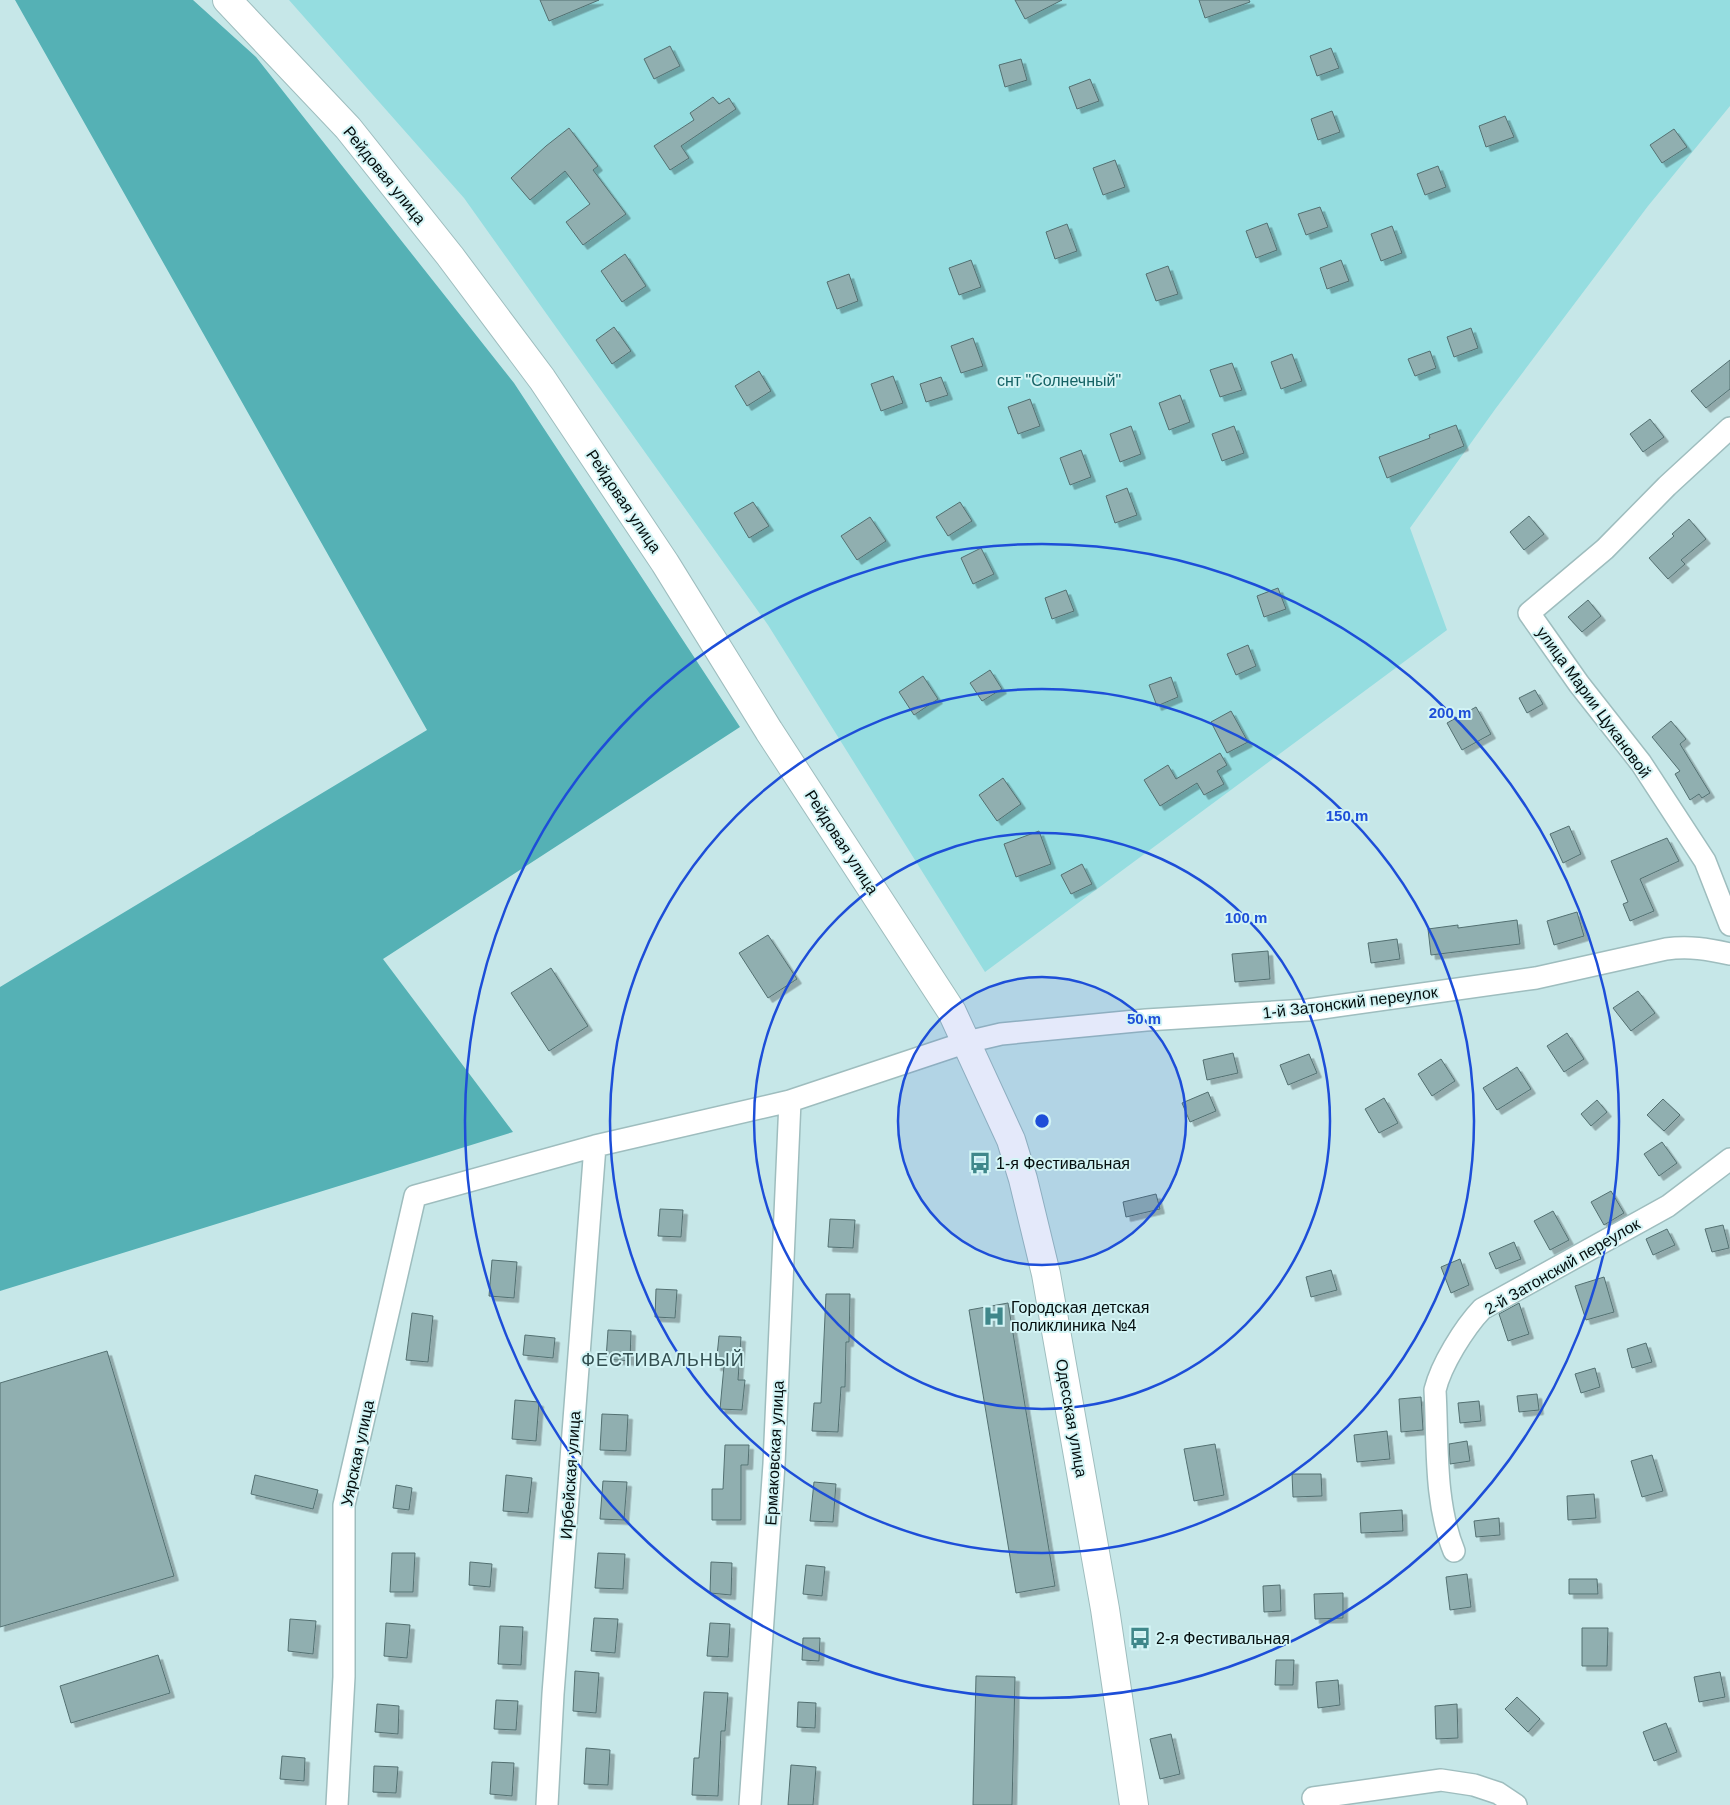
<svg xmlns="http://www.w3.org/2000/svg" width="1730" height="1805" viewBox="0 0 1730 1805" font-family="Arial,sans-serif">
<defs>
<filter id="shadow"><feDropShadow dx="4.5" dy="4.5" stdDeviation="0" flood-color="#0004"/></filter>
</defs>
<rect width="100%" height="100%" fill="#c6e7e8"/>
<path fill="#95dde0" d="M 289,0 L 1730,0 L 1730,106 L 1648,206 L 1496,408 L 1410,528 L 1447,630 L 985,972 L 768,625 L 464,198 Z"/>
<path fill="#55b1b5" d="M 15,0 L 193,0 L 256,57 L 514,383 L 740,727 L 383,959 L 513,1132 L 0,1291 L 0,987 L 427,730 Z"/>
<path fill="#90afb0" stroke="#537071" filter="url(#shadow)" d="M 540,0 L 599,0 L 549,21 Z
M 1015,0 L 1062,0 L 1025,19 Z
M 1199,0 L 1249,0 L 1250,2 L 1205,18 Z
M 670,46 L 680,66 L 654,79 L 644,59 Z
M 1331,48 L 1339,68 L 1317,76 L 1310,56 Z
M 1021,59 L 1027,80 L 1005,87 L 999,65 Z
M 1090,79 L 1099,101 L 1077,109 L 1069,87 Z
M 713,97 L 719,104 L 729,98 L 736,109 L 681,146 L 689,158 L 670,170 L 654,146 L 694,120 L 690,113 Z
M 1332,111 L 1340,132 L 1318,140 L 1311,119 Z
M 1505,116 L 1514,137 L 1486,147 L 1479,126 Z
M 569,128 L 598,166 L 593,170 L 626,214 L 583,245 L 566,222 L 590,204 L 565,171 L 530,200 L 511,178 L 546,146 Z
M 1674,129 L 1687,147 L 1662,163 L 1650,145 Z
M 1115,160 L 1125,187 L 1103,195 L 1093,168 Z
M 1438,166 L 1446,187 L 1425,195 L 1417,174 Z
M 1320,207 L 1328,227 L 1306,235 L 1298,214 Z
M 1267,223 L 1277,250 L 1256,258 L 1246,231 Z
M 1067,224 L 1077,251 L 1055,259 L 1046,232 Z
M 1392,226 L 1402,253 L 1381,261 L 1371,234 Z
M 625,254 L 646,286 L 622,302 L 601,271 Z
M 971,260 L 981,287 L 959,295 L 949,268 Z
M 1341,260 L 1349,281 L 1327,289 L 1320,268 Z
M 1168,266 L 1178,294 L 1156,301 L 1146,274 Z
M 849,274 L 858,301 L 837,309 L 827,282 Z
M 614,327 L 631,351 L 612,364 L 596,340 Z
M 1471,328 L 1478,348 L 1454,357 L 1447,337 Z
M 973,338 L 983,366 L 961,373 L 951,346 Z
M 1430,351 L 1436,368 L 1415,376 L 1408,359 Z
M 1292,354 L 1302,381 L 1281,389 L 1271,362 Z
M 1730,360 L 1730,389 L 1706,408 L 1691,391 Z
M 1232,363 L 1242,390 L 1220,397 L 1210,370 Z
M 759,371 L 771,391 L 747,406 L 735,386 Z
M 893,376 L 903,403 L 881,411 L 871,384 Z
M 941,377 L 948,395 L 926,402 L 920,384 Z
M 1180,395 L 1190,422 L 1169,430 L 1159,403 Z
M 1030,399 L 1040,426 L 1018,434 L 1008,407 Z
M 1650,419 L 1664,437 L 1643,452 L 1630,434 Z
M 1456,425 L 1464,446 L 1387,478 L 1379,457 L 1430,438 L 1429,435 Z
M 1131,426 L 1141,454 L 1120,462 L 1110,434 Z
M 1234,426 L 1244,453 L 1222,461 L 1212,434 Z
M 1081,450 L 1091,477 L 1070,485 L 1060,458 Z
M 1127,488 L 1137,515 L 1115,523 L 1106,496 Z
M 753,502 L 769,526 L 749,538 L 734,513 Z
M 960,502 L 972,521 L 948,536 L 936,517 Z
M 1529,516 L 1544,534 L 1524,550 L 1510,532 Z
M 870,517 L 886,541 L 857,560 L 841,536 Z
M 1689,519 L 1706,539 L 1681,560 L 1685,564 L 1668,579 L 1649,558 L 1674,536 L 1672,534 Z
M 981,548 L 994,574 L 973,584 L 961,558 Z
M 1278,588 L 1286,609 L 1264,617 L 1257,596 Z
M 1066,590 L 1074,611 L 1052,619 L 1045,598 Z
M 1588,600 L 1601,616 L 1582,632 L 1568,617 Z
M 1248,645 L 1256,666 L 1236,675 L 1227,654 Z
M 990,670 L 1002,689 L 982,701 L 970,683 Z
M 923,676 L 938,699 L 914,715 L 899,692 Z
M 1171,677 L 1178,697 L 1157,706 L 1149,685 Z
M 1535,690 L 1543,704 L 1527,713 L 1519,698 Z
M 1476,707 L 1491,734 L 1462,750 L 1447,723 Z
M 1231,711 L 1248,742 L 1227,753 L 1211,722 Z
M 1671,721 L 1686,739 L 1680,744 L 1710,793 L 1702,798 L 1699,794 L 1690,800 L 1675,774 L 1680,771 L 1652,737 Z
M 1220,753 L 1227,765 L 1217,771 L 1224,784 L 1204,795 L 1197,783 L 1160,806 L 1144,780 L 1168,765 L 1176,779 Z
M 1003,778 L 1021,804 L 997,821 L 979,795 Z
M 1569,826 L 1581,854 L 1563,863 L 1550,834 Z
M 1039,831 L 1051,864 L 1016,877 L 1004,844 Z
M 1667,838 L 1679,861 L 1640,879 L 1654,911 L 1630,921 L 1623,904 L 1628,902 L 1611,861 Z
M 1082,864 L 1092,884 L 1071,894 L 1061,875 Z
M 1577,912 L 1584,936 L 1554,945 L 1547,921 Z
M 1517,920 L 1520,944 L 1431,955 L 1428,929 L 1458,925 L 1458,928 Z
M 768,935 L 797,979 L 768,998 L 739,953 Z
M 1397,939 L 1400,959 L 1371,963 L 1368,943 Z
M 1268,951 L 1270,979 L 1235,982 L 1232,954 Z
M 551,968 L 588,1026 L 549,1051 L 511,993 Z
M 1638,991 L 1655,1013 L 1631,1031 L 1613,1008 Z
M 1567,1033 L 1584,1059 L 1564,1072 L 1547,1046 Z
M 1233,1053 L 1238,1073 L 1207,1080 L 1203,1060 Z
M 1309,1054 L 1317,1073 L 1288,1085 L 1280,1065 Z
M 1441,1059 L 1455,1081 L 1432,1096 L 1418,1074 Z
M 1517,1067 L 1531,1089 L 1497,1110 L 1483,1088 Z
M 1208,1092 L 1216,1111 L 1190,1122 L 1182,1103 Z
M 1384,1098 L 1398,1123 L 1379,1133 L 1365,1109 Z
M 1663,1099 L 1680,1115 L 1664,1131 L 1647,1115 Z
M 1597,1100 L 1607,1112 L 1591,1126 L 1581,1114 Z
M 1662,1142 L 1677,1163 L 1659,1176 L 1644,1154 Z
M 1611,1191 L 1624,1213 L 1604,1225 L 1591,1202 Z
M 1156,1194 L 1160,1209 L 1126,1217 L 1123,1202 Z
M 660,1209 L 683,1210 L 681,1237 L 658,1236 Z
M 1553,1211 L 1569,1240 L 1550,1250 L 1534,1221 Z
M 830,1219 L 855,1220 L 853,1248 L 828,1247 Z
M 1723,1225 L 1729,1248 L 1712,1252 L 1705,1229 Z
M 1667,1229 L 1675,1245 L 1653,1255 L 1646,1239 Z
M 1514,1242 L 1521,1259 L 1496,1269 L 1489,1253 Z
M 1460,1259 L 1469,1285 L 1451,1293 L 1441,1267 Z
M 492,1260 L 517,1262 L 514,1298 L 489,1296 Z
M 1331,1270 L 1337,1290 L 1311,1297 L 1306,1277 Z
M 1604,1277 L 1614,1312 L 1586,1320 L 1575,1286 Z
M 656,1289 L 677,1290 L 675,1318 L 655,1317 Z
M 826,1294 L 850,1294 L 849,1342 L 846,1342 L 845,1387 L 841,1387 L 838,1432 L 812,1431 L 814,1403 L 821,1403 Z
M 1008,1303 L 1055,1586 L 1016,1593 L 969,1310 Z
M 1519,1303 L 1529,1334 L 1508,1341 L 1499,1314 Z
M 412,1313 L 433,1316 L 428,1362 L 406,1360 Z
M 608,1330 L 631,1331 L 630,1361 L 606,1359 Z
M 525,1335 L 555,1338 L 553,1358 L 523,1355 Z
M 719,1336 L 741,1337 L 738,1380 L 745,1380 L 742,1410 L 720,1409 L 724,1366 L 716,1366 Z
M 1646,1343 L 1652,1362 L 1632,1368 L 1627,1349 Z
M 107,1351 L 174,1576 L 0,1627 L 0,1383 Z
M 1595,1368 L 1600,1387 L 1581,1393 L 1575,1374 Z
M 1537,1394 L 1539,1410 L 1519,1412 L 1517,1396 Z
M 1421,1397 L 1423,1430 L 1401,1432 L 1399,1399 Z
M 515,1400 L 539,1402 L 536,1441 L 512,1439 Z
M 1479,1401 L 1481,1421 L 1460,1423 L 1458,1403 Z
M 602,1414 L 628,1415 L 626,1451 L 600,1450 Z
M 1387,1431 L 1390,1459 L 1357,1462 L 1354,1435 Z
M 1467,1441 L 1470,1461 L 1450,1464 L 1449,1444 Z
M 1215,1444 L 1224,1495 L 1194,1501 L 1184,1449 Z
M 725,1445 L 749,1445 L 748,1465 L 741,1465 L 741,1520 L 712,1520 L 712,1489 L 723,1489 Z
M 1652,1455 L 1663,1491 L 1642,1497 L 1631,1461 Z
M 1292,1474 L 1321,1474 L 1322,1496 L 1293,1497 Z
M 255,1475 L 318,1490 L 313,1509 L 251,1494 Z
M 506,1475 L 532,1478 L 528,1513 L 503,1511 Z
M 603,1481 L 627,1482 L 624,1520 L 600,1519 Z
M 814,1482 L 836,1484 L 833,1522 L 810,1521 Z
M 396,1485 L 412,1488 L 409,1510 L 393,1508 Z
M 1594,1494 L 1596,1518 L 1568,1520 L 1567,1496 Z
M 1402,1510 L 1403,1531 L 1361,1533 L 1360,1513 Z
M 1499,1518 L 1500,1535 L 1476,1537 L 1474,1521 Z
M 392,1553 L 415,1553 L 413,1592 L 390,1592 Z
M 598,1553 L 625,1554 L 623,1589 L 595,1588 Z
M 470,1562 L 492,1564 L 490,1587 L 469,1585 Z
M 711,1562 L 732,1563 L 731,1595 L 710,1593 Z
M 806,1565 L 825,1567 L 822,1596 L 803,1594 Z
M 1467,1574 L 1471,1607 L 1450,1610 L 1446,1577 Z
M 1569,1579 L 1597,1579 L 1598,1594 L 1569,1594 Z
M 1280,1585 L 1281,1611 L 1264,1612 L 1263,1586 Z
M 1343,1593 L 1343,1618 L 1315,1619 L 1314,1594 Z
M 594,1618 L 618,1619 L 615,1653 L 591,1651 Z
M 290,1619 L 316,1621 L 313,1654 L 288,1651 Z
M 386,1623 L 410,1625 L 407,1658 L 384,1656 Z
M 710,1623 L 730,1624 L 728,1657 L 707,1656 Z
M 500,1626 L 523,1627 L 521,1665 L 498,1664 Z
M 1582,1628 L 1608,1628 L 1607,1666 L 1582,1666 Z
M 803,1638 L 820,1638 L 819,1661 L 802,1660 Z
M 158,1655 L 170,1693 L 71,1723 L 60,1686 Z
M 1276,1660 L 1294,1660 L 1293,1685 L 1275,1685 Z
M 575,1671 L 599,1673 L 596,1713 L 573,1711 Z
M 1720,1672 L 1725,1697 L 1699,1702 L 1694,1677 Z
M 976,1676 L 1015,1677 L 1012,1805 L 973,1805 Z
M 1338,1680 L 1340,1705 L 1318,1708 L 1316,1682 Z
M 704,1692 L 728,1693 L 725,1731 L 721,1731 L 718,1796 L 692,1795 L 694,1758 L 699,1758 Z
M 1517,1697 L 1540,1719 L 1528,1732 L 1505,1709 Z
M 496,1700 L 518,1701 L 516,1730 L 494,1729 Z
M 798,1702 L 816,1703 L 815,1728 L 797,1727 Z
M 377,1704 L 399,1706 L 398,1734 L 375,1732 Z
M 1457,1704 L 1458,1738 L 1436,1739 L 1435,1706 Z
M 1666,1723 L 1677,1752 L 1654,1761 L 1643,1732 Z
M 1171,1734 L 1180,1774 L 1160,1779 L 1150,1739 Z
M 586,1748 L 610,1750 L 608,1785 L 584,1784 Z
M 282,1756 L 305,1758 L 304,1781 L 280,1779 Z
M 492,1762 L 514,1763 L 512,1796 L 490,1794 Z
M 791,1765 L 816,1767 L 813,1805 L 788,1805 Z
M 374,1766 L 398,1767 L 396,1793 L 373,1792 Z"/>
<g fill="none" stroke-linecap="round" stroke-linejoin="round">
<g stroke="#9ebdbe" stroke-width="24">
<path id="minor" d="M 1730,428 L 1667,486 L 1605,549 L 1529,613 L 1579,684 L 1641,763 L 1705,861 L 1730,925
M 1454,1551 C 1434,1502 1438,1443 1435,1390 C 1441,1365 1464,1328 1482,1309 L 1668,1206 L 1730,1159
M 1313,1798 L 1441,1780 L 1474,1785 L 1498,1793 L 1516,1805
M 337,1805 L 344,1677 L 344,1505 L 415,1196 L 595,1146 L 790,1101 L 967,1042 L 1001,1034 L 1146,1020 L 1308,1010 L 1536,978 L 1666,949 C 1689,946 1708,949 1730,954
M 547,1805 L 553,1694 L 595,1146
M 750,1805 L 774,1464 L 790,1101"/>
</g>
<g stroke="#9ebdbe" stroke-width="30">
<path id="primary" d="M 227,0 L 348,128 L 450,256 L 542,379 L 665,563 L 769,731 L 952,1012 L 1011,1140 L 1023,1179 L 1046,1274 L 1105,1609 L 1134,1805"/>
</g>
<use href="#minor" stroke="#fff" stroke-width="21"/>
<use href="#primary" stroke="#fff" stroke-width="28"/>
</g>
<circle cx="1042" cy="1121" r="144" fill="#1d4ed8" fill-opacity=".12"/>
<g fill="none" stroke="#1d4ed8" stroke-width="2.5">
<circle cx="1042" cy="1121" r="144"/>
<circle cx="1042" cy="1121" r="288"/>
<circle cx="1042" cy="1121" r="432"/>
<circle cx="1042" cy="1121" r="577"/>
</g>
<defs>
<g id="bus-bare" transform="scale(1.725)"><path d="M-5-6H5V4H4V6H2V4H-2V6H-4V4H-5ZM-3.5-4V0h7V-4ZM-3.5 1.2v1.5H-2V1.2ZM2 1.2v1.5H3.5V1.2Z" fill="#3f878a" stroke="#d3f4f5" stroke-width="2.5" paint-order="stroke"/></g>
<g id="hospital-bare" transform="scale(1.725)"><path d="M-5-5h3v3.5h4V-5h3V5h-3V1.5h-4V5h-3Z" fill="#3f878a" stroke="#d3f4f5" stroke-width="2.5" paint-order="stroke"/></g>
</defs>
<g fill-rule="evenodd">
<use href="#bus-bare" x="980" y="1163"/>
<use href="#hospital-bare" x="994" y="1316"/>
<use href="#bus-bare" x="1140" y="1638"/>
</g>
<g text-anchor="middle" stroke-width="4" stroke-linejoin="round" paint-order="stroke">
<g font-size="16" fill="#040e0e" stroke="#d3f4f5">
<text transform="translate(385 175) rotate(51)" y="6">Рейдовая улица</text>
<text transform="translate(624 501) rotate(56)" y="6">Рейдовая улица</text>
<text transform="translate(1594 702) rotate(54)" y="6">улица Марии Цукановой</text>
<text transform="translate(842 842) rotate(57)" y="6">Рейдовая улица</text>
<text transform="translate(1350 1002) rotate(-7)" y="6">1-й Затонский переулок</text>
<text transform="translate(1562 1266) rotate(-30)" y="6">2-й Затонский переулок</text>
<text transform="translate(1072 1418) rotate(80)" y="6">Одесская улица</text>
<text transform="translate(357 1453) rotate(-78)" y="6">Уярская улица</text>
<text transform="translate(774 1453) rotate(-87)" y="6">Ермаковская улица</text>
<text transform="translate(570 1475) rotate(-86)" y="6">Ирбейская улица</text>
</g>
<g font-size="16" fill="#156265" stroke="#d3f4f5">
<text x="1059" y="386">снт "Солнечный"</text>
</g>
<g font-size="16" fill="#040e0e" stroke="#d3f4f5" text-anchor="start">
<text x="996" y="1169">1-я Фестивальная</text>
<text x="1011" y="1313">Городская детская<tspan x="1011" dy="18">поликлиника №4</tspan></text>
<text x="1156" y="1644">2-я Фестивальная</text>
</g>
<g font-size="18" letter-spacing="1" fill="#334f50" stroke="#d3f4f5">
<text x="663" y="1366">ФЕСТИВАЛЬНЫЙ</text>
</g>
</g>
<circle cx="1042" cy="1121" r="8" fill="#1d4ed8" stroke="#d3f4f5" stroke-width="2.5"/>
<g font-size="15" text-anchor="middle" font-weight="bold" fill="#1d4ed8" stroke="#d3f4f5" stroke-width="4" stroke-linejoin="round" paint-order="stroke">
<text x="1450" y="718">200 m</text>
<text x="1347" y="821">150 m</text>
<text x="1246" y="923">100 m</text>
<text x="1144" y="1024">50 m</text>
</g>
</svg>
